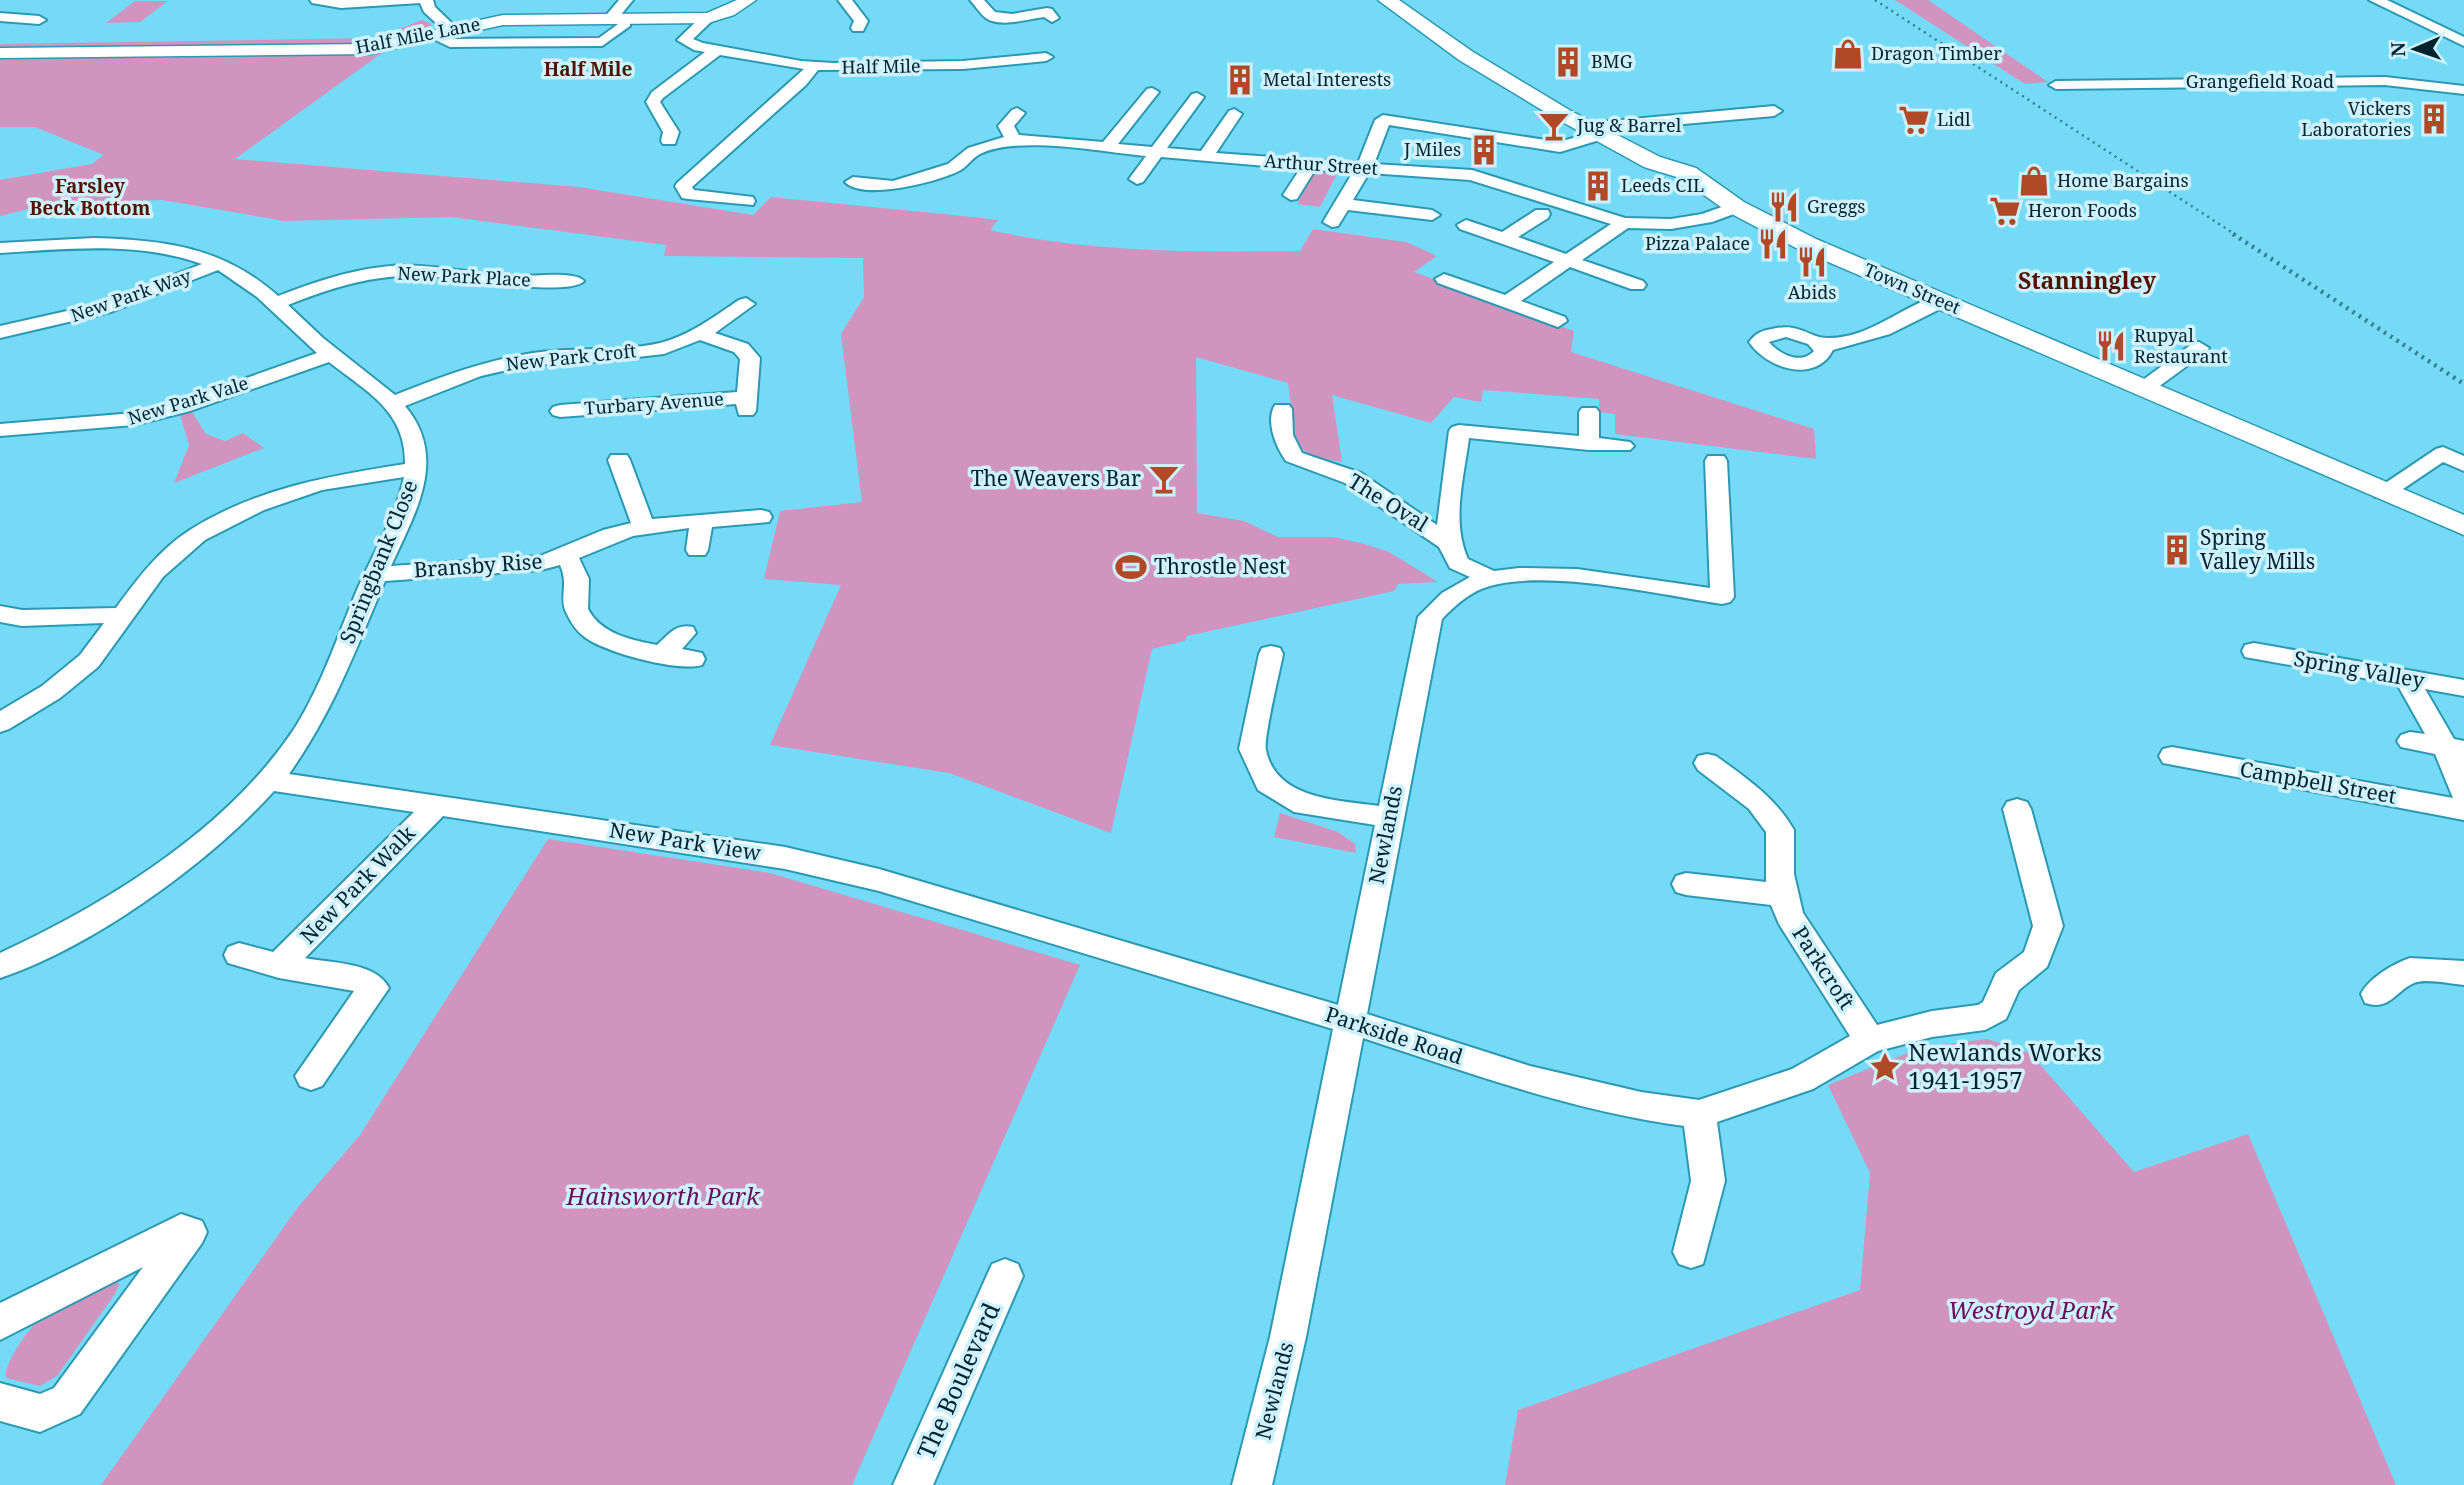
<svg xmlns="http://www.w3.org/2000/svg" width="2464" height="1485" viewBox="0 0 2464 1485" font-family="'Noto Serif',serif">
<rect width="100%" height="100%" fill="#75daf6"/>
<path fill="#d194bf" d="M 1895,0 L 1928,0 L 2048,82 L 2025,84 Z
M 135,1 L 168,1 L 140,22 L 106,23 Z
M 422,20 L 432,24 L 421,34 L 367,45 L 0,51 L 0,44 L 377,38 Z
M 382,53 L 235,159 L 579,187 L 753,215 L 771,197 L 973,217 L 998,220 L 990,230 C 1090,253 1198,252 1300,251 L 1313,229 L 1406,242 L 1437,256 L 1414,272 L 1574,331 L 1571,352 L 1814,429 L 1816,459 L 1615,434 L 1615,414 L 1599,412 L 1599,399 L 1483,390 L 1481,402 L 1454,397 L 1431,423 L 1332,395 L 1342,462 L 1312,457 L 1296,443 L 1288,383 L 1196,357 L 1197,513 L 1244,521 L 1278,537 L 1333,537 L 1361,543 L 1389,552 L 1438,582 L 1398,584 L 1394,591 L 1187,636 L 1185,641 L 1152,649 L 1111,833 L 949,773 L 770,745 L 841,585 L 764,579 L 780,511 L 862,502 L 841,334 L 864,297 L 863,258 L 664,256 L 666,245 L 451,217 L 285,221 L 162,200 L 52,203 L 0,216 L 0,180 L 92,164 L 104,155 L 35,127 L 0,127 L 0,58 Z
M 1316,169 L 1338,172 L 1320,207 L 1297,204 Z
M 192,412 L 206,434 L 225,441 L 243,433 L 264,448 L 174,483 L 189,445 L 180,415 Z
M 1280,813 L 1338,832 L 1355,844 L 1356,853 L 1274,837 Z
M 548,839 L 770,873 L 1080,965 L 852,1485 L 101,1485 L 298,1207 L 360,1135 Z
M 1987,1039 L 2030,1053 L 2134,1172 L 2248,1134 L 2396,1485 L 1505,1485 L 1518,1410 L 1860,1290 L 1870,1173 L 1828,1085 L 1922,1047 Z
M 115,1280 L 119,1284 L 115,1294 L 57,1376 L 40,1386 L 6,1378 C 2,1365 33,1322 45,1314 C 65,1300 93,1291 115,1280 Z"/>
<g fill="none" stroke-linecap="round" stroke-linejoin="round">
<g stroke="#2b99b3" stroke-width="4">
<path id="minor" d="M 310,0 L 433,0 L 435,7 L 460,31 L 453,35 L 448,34 L 424,12 L 420,3 L 341,8 L 312,3 Z
M 619,0 L 633,0 L 615,22 L 605,22 L 603,19 Z
M 838,0 L 852,0 L 868,21 L 863,31 L 853,31 L 851,28 L 854,21 Z
M 970,0 L 984,0 L 995,12 L 1012,14 L 1047,8 L 1052,9 L 1059,18 L 1052,22 L 1044,17 C 1028,19 1000,28 986,18 C 980,14 975,5 970,0 Z
M 2369,0 L 2387,0 L 2464,37 L 2464,46 Z
M 0,13 L 39,16 L 46,20 L 39,24 L 0,21 Z
M 708,14 L 715,18 L 693,39 L 703,43 L 801,61 L 833,63 L 963,61 L 1046,53 L 1053,57 L 1046,61 L 963,69 L 818,70 L 806,85 L 692,187 L 694,190 L 753,197 L 755,201 L 753,205 L 688,199 L 682,198 L 675,186 L 677,183 L 804,69 L 720,55 L 663,98 L 660,102 L 679,132 L 675,144 L 663,144 L 661,141 L 663,132 L 646,102 L 652,92 L 705,52 L 694,50 L 677,40 L 703,15 Z
M 625,19 L 630,20 L 630,26 L 602,46 L 450,47 L 425,35 L 432,31 L 452,39 L 599,38 Z
M 2385,77 L 2464,86 L 2464,94 L 2385,85 L 2056,89 L 2049,85 L 2056,81 Z
M 1152,88 L 1159,92 L 1118,144 L 1152,147 L 1192,94 L 1197,93 L 1204,97 L 1167,148 L 1201,151 L 1229,111 L 1234,109 L 1242,114 L 1216,153 L 1358,163 L 1375,120 L 1383,115 L 1559,142 L 1594,132 L 1584,131 L 1581,128 L 1589,123 L 1774,106 L 1782,111 L 1774,116 L 1604,131 L 1609,135 L 1606,138 L 1560,152 L 1389,125 L 1374,164 L 1472,170 L 1625,218 L 1671,219 L 1702,214 L 1736,202 L 1744,207 L 1742,211 L 1712,222 L 1671,229 L 1628,228 L 1582,260 L 1643,281 L 1646,285 L 1643,289 L 1631,289 L 1570,267 L 1521,301 L 1565,317 L 1567,321 L 1558,327 L 1438,283 L 1435,279 L 1444,274 L 1505,295 L 1554,262 L 1460,229 L 1457,225 L 1466,220 L 1502,232 L 1536,210 L 1548,210 L 1550,214 L 1548,218 L 1518,237 L 1566,254 L 1611,224 L 1470,180 L 1369,173 L 1353,200 L 1432,210 L 1440,215 L 1432,220 L 1348,210 L 1338,226 L 1332,227 L 1323,222 L 1353,172 L 1315,170 L 1297,199 L 1291,200 L 1283,195 L 1300,169 L 1161,157 L 1143,182 L 1137,184 L 1129,179 L 1146,156 C 1102,152 1019,135 980,154 C 972,158 967,167 959,171 C 937,182 863,201 845,182 L 853,177 L 893,181 L 948,164 L 968,148 L 1004,137 L 998,126 L 1012,110 L 1017,108 L 1025,113 L 1014,126 L 1019,135 L 1103,142 L 1147,89 Z
M 94,238 C 165,240 223,247 278,296 C 312,283 346,271 382,267 C 429,261 475,276 522,276 C 535,276 576,271 584,281 C 575,292 516,286 500,285 C 462,280 420,272 381,278 C 349,282 318,293 288,305 L 323,338 L 395,395 C 438,378 480,362 527,354 C 570,346 616,353 660,343 C 689,336 715,316 739,300 L 746,298 L 755,304 L 715,333 L 748,344 L 760,358 L 756,411 L 753,415 L 739,415 L 736,404 L 560,417 L 553,415 L 550,411 L 553,407 L 560,405 L 737,392 L 740,359 L 734,352 L 700,340 L 664,354 L 593,362 L 529,365 L 481,376 L 405,406 C 449,458 415,513 391,566 L 540,556 L 603,530 L 631,523 L 608,460 L 611,455 L 627,455 L 630,460 L 652,519 L 761,510 L 769,512 L 772,517 L 769,522 L 712,527 L 708,550 L 705,555 L 689,555 L 686,550 L 689,528 L 633,536 L 579,558 L 589,579 L 588,609 C 601,634 631,640 657,645 C 669,634 676,623 693,627 L 696,633 L 682,649 L 702,653 L 705,659 L 702,665 C 677,672 608,653 586,638 C 577,632 571,623 566,612 C 559,598 569,584 560,565 L 541,570 L 385,581 C 355,651 334,710 289,774 L 785,847 L 879,869 L 1338,1005 L 1375,825 L 1294,812 L 1258,790 L 1239,749 L 1259,654 L 1262,648 L 1271,646 L 1280,648 L 1283,654 C 1280,671 1263,739 1266,750 C 1276,800 1339,800 1379,806 L 1418,617 L 1442,593 L 1470,577 L 1450,568 L 1439,547 L 1345,483 L 1286,461 C 1276,447 1265,421 1275,405 L 1289,405 L 1292,409 L 1293,435 L 1302,453 L 1361,473 L 1437,525 L 1449,431 L 1452,427 L 1459,425 L 1579,436 L 1579,412 L 1582,408 L 1596,408 L 1599,412 L 1599,438 L 1630,442 L 1634,446 L 1630,450 L 1589,450 L 1469,438 C 1464,477 1451,522 1468,559 L 1494,571 L 1519,568 L 1577,569 L 1710,588 L 1705,461 L 1708,456 L 1724,456 L 1727,461 L 1734,597 L 1730,602 L 1722,604 C 1660,595 1550,569 1490,586 C 1471,591 1455,605 1442,619 L 1367,1014 L 1530,1066 L 1641,1092 L 1699,1100 L 1792,1069 L 1850,1036 L 1779,924 L 1771,905 L 1686,895 L 1676,892 L 1672,884 L 1676,876 L 1686,873 L 1766,882 L 1766,832 L 1749,809 L 1698,770 L 1694,763 L 1698,756 L 1707,754 L 1716,756 C 1746,778 1775,797 1794,830 L 1794,874 L 1803,913 L 1877,1025 L 1932,1011 L 1978,1005 L 1983,1002 L 1996,973 L 2024,952 L 2033,926 L 2003,809 L 2007,802 L 2017,799 L 2027,802 L 2031,809 L 2063,926 L 2047,967 L 2019,990 L 2006,1019 L 1985,1030 L 1932,1037 L 1878,1051 L 1813,1089 L 1717,1122 L 1725,1181 L 1703,1264 L 1691,1268 L 1679,1264 L 1673,1252 L 1691,1181 L 1684,1126 C 1573,1111 1469,1073 1363,1038 L 1306,1337 L 1272,1485 L 1232,1485 L 1270,1337 L 1333,1029 L 879,891 L 785,869 L 443,816 L 305,958 C 331,963 376,962 389,988 L 322,1086 L 311,1090 L 300,1086 L 295,1076 L 354,991 L 279,978 L 228,963 L 224,955 L 228,947 L 239,943 L 273,952 L 414,812 L 274,791 C 209,863 93,947 0,978 L 0,953 C 108,903 230,828 296,726 C 322,684 338,635 357,590 C 373,553 396,517 404,477 L 322,490 L 264,510 L 205,540 L 163,577 L 98,667 L 60,698 L 9,729 L 0,732 L 0,711 L 42,686 L 80,655 L 104,623 L 22,626 L 0,622 L 0,606 L 22,610 L 116,608 C 137,579 160,549 190,530 C 256,488 330,476 405,464 C 406,411 367,392 329,362 L 190,411 L 134,425 L 0,436 L 0,424 L 134,413 L 176,403 L 317,353 L 257,297 L 218,270 L 111,312 L 0,338 L 0,326 L 98,304 L 202,264 C 138,241 67,249 0,253 L 0,243 Z
M 1941,295 L 1948,297 L 1950,301 L 1948,305 L 1890,334 L 1833,350 C 1816,384 1767,369 1749,342 C 1756,333 1761,331 1772,329 C 1801,322 1809,339 1829,338 C 1871,338 1902,305 1941,295 ZM 1786,337 L 1808,344 L 1814,351 C 1801,365 1780,355 1769,342 Z
M 2199,342 L 2209,348 L 2206,352 L 2150,393 L 2136,393 L 2133,389 L 2136,385 L 2192,344 Z
M 2443,447 L 2464,456 L 2464,471 L 2443,462 L 2391,497 L 2375,497 L 2372,492 L 2436,449 Z
M 2254,643 L 2464,680 L 2464,696 L 2425,689 L 2454,739 L 2464,741 L 2464,820 L 2163,763 L 2159,756 L 2163,749 L 2172,747 L 2453,798 L 2435,754 L 2401,747 L 2397,741 L 2401,735 L 2410,732 L 2425,734 L 2397,684 L 2245,657 L 2242,651 L 2245,645 Z
M 2410,958 L 2464,961 L 2464,985 C 2451,984 2426,978 2414,983 C 2394,992 2390,1011 2365,1003 L 2361,994 C 2369,978 2393,964 2410,958 Z
M 181,1214 L 202,1221 L 207,1232 L 202,1243 L 80,1414 L 40,1432 L 0,1421 L 0,1383 L 40,1394 L 54,1388 L 143,1267 L 0,1340 L 0,1303 Z
M 1005,1259 L 1018,1264 L 1023,1276 L 933,1485 L 893,1485 L 992,1264 Z"/>
</g>
<g stroke="#2b99b3" stroke-width="3">
<path id="tertiary" d="M 737,0 L 756,0 L 734,15 L 708,23 L 503,25 L 370,54 L 0,58 L 0,48 L 370,44 L 503,15 L 707,13 Z"/>
</g>
<g stroke="#2b99b3" stroke-width="3">
<path id="secondary" d="M 1378,0 L 1399,0 L 1473,52 L 1571,111 L 1660,157 L 1696,168 L 1744,202 L 1816,239 L 2464,515 L 2464,535 L 1798,249 L 1728,212 L 1680,178 L 1644,167 L 1557,119 L 1459,60 Z"/>
</g>
<use href="#minor" fill="#fff" fill-rule="evenodd"/>
<use href="#tertiary" fill="#fff" fill-rule="evenodd"/>
<use href="#secondary" fill="#fff" fill-rule="evenodd"/>
<path stroke="#3a7d8e" stroke-width="2.5" stroke-dasharray="2 4.5" stroke-linecap="butt" d="M 1875,0 L 2236,235"/>
<path stroke="#3a7d8e" stroke-width="4.5" stroke-dasharray="2.5 5" stroke-linecap="butt" d="M 2233,234 L 2464,384"/>
</g>
<defs>
<g id="shop-bare" transform="scale(2.415)"><path d="M-5-2.5h2.3a2.7 3.5 0 0 1 5.4 0H5L5.5 6h-11ZM-1.5-2.5h3a1.5 2.3 0 0 0-3 0Z" fill="#b14927" stroke="#cdf2fd" stroke-width="2.5" paint-order="stroke"/></g>
<g id="building-bare" transform="scale(2.415)"><path d="M-4-6H4V6H1V3H-1V6H-4ZM-2.5-4.3h1.7v1.8h-1.7ZM.8-4.3h1.7v1.8H.8ZM-2.5-1h1.7V.8h-1.7ZM.8-1h1.7V.8H.8Z" fill="#b14927" stroke="#cdf2fd" stroke-width="2.5" paint-order="stroke"/></g>
<g id="supermarket-bare" transform="scale(2.415)"><path d="M-6-5.5h2.5l.6 2H6L4.5 2H-2.5L-4.4-4H-6ZM-1.5 3.2a1.3 1.3 0 1 0 .1 0ZM3 3.2a1.3 1.3 0 1 0 .1 0Z" fill="#b14927" stroke="#cdf2fd" stroke-width="2.5" paint-order="stroke"/></g>
<g id="bar-bare" transform="scale(2.415)"><path d="M-6-5H6L.8 .8V4.5H3.5V6h-7V4.5H-.8V.8Z" fill="#b14927" stroke="#cdf2fd" stroke-width="2.5" paint-order="stroke"/></g>
<g id="restaurant-bare" transform="scale(2.415)"><path d="M-5-6h1v4h1v-4h1v4h1v-4h1v5L-1.5 .5V6h-2V.5L-5-1ZM5-6V6H3V1.5H1.5Q1.5-4 5-6Z" fill="#b14927" stroke="#cdf2fd" stroke-width="2.5" paint-order="stroke"/></g>
<g id="stadium-bare" transform="scale(2.415)"><path d="M0-5a6.5 5 0 1 0 0 10a6.5 5 0 1 0 0-10ZM-3.5-1.8h7v3.6h-7Z" fill="#b14927" stroke="#cdf2fd" stroke-width="2.5" paint-order="stroke"/></g>
<g id="sight-bare" transform="scale(2.415)"><path d="M0-6L1.8-2.2L6-1.7L2.9 1.2L3.7 5.4L0 3.3L-3.7 5.4L-2.9 1.2L-6-1.7L-1.8-2.2Z" fill="#b14927" stroke="#cdf2fd" stroke-width="2.5" paint-order="stroke"/></g>
</defs>
<g fill-rule="evenodd">
<use href="#shop-bare" x="1848" y="54"/>
<use href="#building-bare" x="1568" y="62"/>
<use href="#building-bare" x="1240" y="80"/>
<use href="#building-bare" x="2434" y="119"/>
<use href="#supermarket-bare" x="1914" y="120"/>
<use href="#bar-bare" x="1554" y="126"/>
<use href="#building-bare" x="1484" y="150"/>
<use href="#shop-bare" x="2034" y="181"/>
<use href="#building-bare" x="1598" y="186"/>
<use href="#restaurant-bare" x="1784" y="207"/>
<use href="#supermarket-bare" x="2005" y="211"/>
<use href="#restaurant-bare" x="1773" y="244"/>
<use href="#restaurant-bare" x="1812" y="262"/>
<use href="#restaurant-bare" x="2111" y="346"/>
<use href="#bar-bare" x="1164" y="479"/>
<use href="#building-bare" x="2177" y="550"/>
<use href="#stadium-bare" x="1131" y="567"/>
<use href="#sight-bare" x="1885" y="1067"/>
</g>
<g text-anchor="middle" stroke-width="7" stroke-linejoin="round" paint-order="stroke">
<g font-size="18" fill="#02232b" stroke="#cdf2fd">
<text transform="translate(418 36) rotate(-11)" y="6">Half Mile Lane</text>
<text transform="translate(881 67) rotate(-1)" y="6">Half Mile</text>
<text x="2260" y="88">Grangefield Road</text>
<text transform="translate(1321 165) rotate(4)" y="6">Arthur Street</text>
<text transform="translate(464 277) rotate(3)" y="6">New Park Place</text>
<text transform="translate(1912 289) rotate(23)" y="6">Town Street</text>
<text transform="translate(131 296) rotate(-19)" y="6">New Park Way</text>
<text transform="translate(571 358) rotate(-6)" y="6">New Park Croft</text>
<text transform="translate(188 401) rotate(-17)" y="6">New Park Vale</text>
<text transform="translate(654 404) rotate(-4)" y="6">Turbary Avenue</text>
</g>
<g font-size="18" fill="#02232b" stroke="#cdf2fd" text-anchor="start">
<text x="1871" y="60">Dragon Timber</text>
<text x="1591" y="68">BMG</text>
<text x="1263" y="86">Metal Interests</text>
<text x="2411" y="115" text-anchor="end">Vickers<tspan x="2411" dy="21">Laboratories</tspan></text>
<text x="1937" y="126">Lidl</text>
<text x="1577" y="132">Jug &amp; Barrel</text>
<text x="1461" y="156" text-anchor="end">J Miles</text>
<text x="2057" y="187">Home Bargains</text>
<text x="1621" y="192">Leeds CIL</text>
<text x="1807" y="213">Greggs</text>
<text x="2028" y="217">Heron Foods</text>
<text x="1750" y="250" text-anchor="end">Pizza Palace</text>
<text x="1812" y="299" text-anchor="middle">Abids</text>
<text x="2134" y="342">Rupyal<tspan x="2134" dy="21">Restaurant</tspan></text>
</g>
<g font-size="19" font-weight="bold" fill="#531200" stroke="#cdf2fd">
<text x="588" y="76">Half Mile</text>
<text x="90" y="193">Farsley<tspan x="90" dy="22">Beck Bottom</tspan></text>
</g>
<g font-size="21" fill="#02232b" stroke="#cdf2fd" text-anchor="start">
<text x="1141" y="486" text-anchor="end">The Weavers Bar</text>
<text x="2200" y="545">Spring<tspan x="2200" dy="24">Valley Mills</tspan></text>
<text x="1154" y="574">Throstle Nest</text>
</g>
<g font-size="21" fill="#02232b" stroke="#cdf2fd">
<text transform="translate(1388 503) rotate(32)" y="7">The Oval</text>
<text transform="translate(379 562) rotate(-68)" y="7">Springbank Close</text>
<text transform="translate(478 566) rotate(-4)" y="7">Bransby Rise</text>
<text transform="translate(2359 670) rotate(10)" y="7">Spring Valley</text>
<text transform="translate(2318 783) rotate(10)" y="7">Campbell Street</text>
<text transform="translate(1386 835) rotate(-79)" y="7">Newlands</text>
<text transform="translate(685 842) rotate(9)" y="7">New Park View</text>
<text transform="translate(358 885) rotate(-46)" y="7">New Park Walk</text>
<text transform="translate(1823 968) rotate(57)" y="7">Parkcroft</text>
<text transform="translate(1394 1036) rotate(18)" y="7">Parkside Road</text>
<text transform="translate(1275 1391) rotate(-76)" y="7">Newlands</text>
</g>
<g font-size="23" font-weight="bold" fill="#531200" stroke="#cdf2fd">
<text x="2087" y="289">Stanningley</text>
</g>
<g font-size="24" fill="#02232b" stroke="#cdf2fd" text-anchor="start">
<text x="1908" y="1061">Newlands Works<tspan x="1908" dy="28">1941-1957</tspan></text>
</g>
<g font-size="24" font-style="italic" fill="#6d0c5a" stroke="#cdf2fd">
<text x="663" y="1205">Hainsworth Park</text>
<text x="2031" y="1319">Westroyd Park</text>
</g>
<g font-size="24" fill="#02232b" stroke="#cdf2fd">
<text transform="translate(959 1381) rotate(-66)" y="8">The Boulevard</text>
</g>
</g>
<g transform="translate(2415 49) rotate(268)" stroke="#cdf2fd" stroke-width="5" paint-order="stroke">
<path d="M0-5L12 26L0 18L-12 26Z" fill="#02232b"/>
<text y="-10" font-size="19" font-weight="bold" text-anchor="middle" fill="#02232b">N</text>
</g>
</svg>
